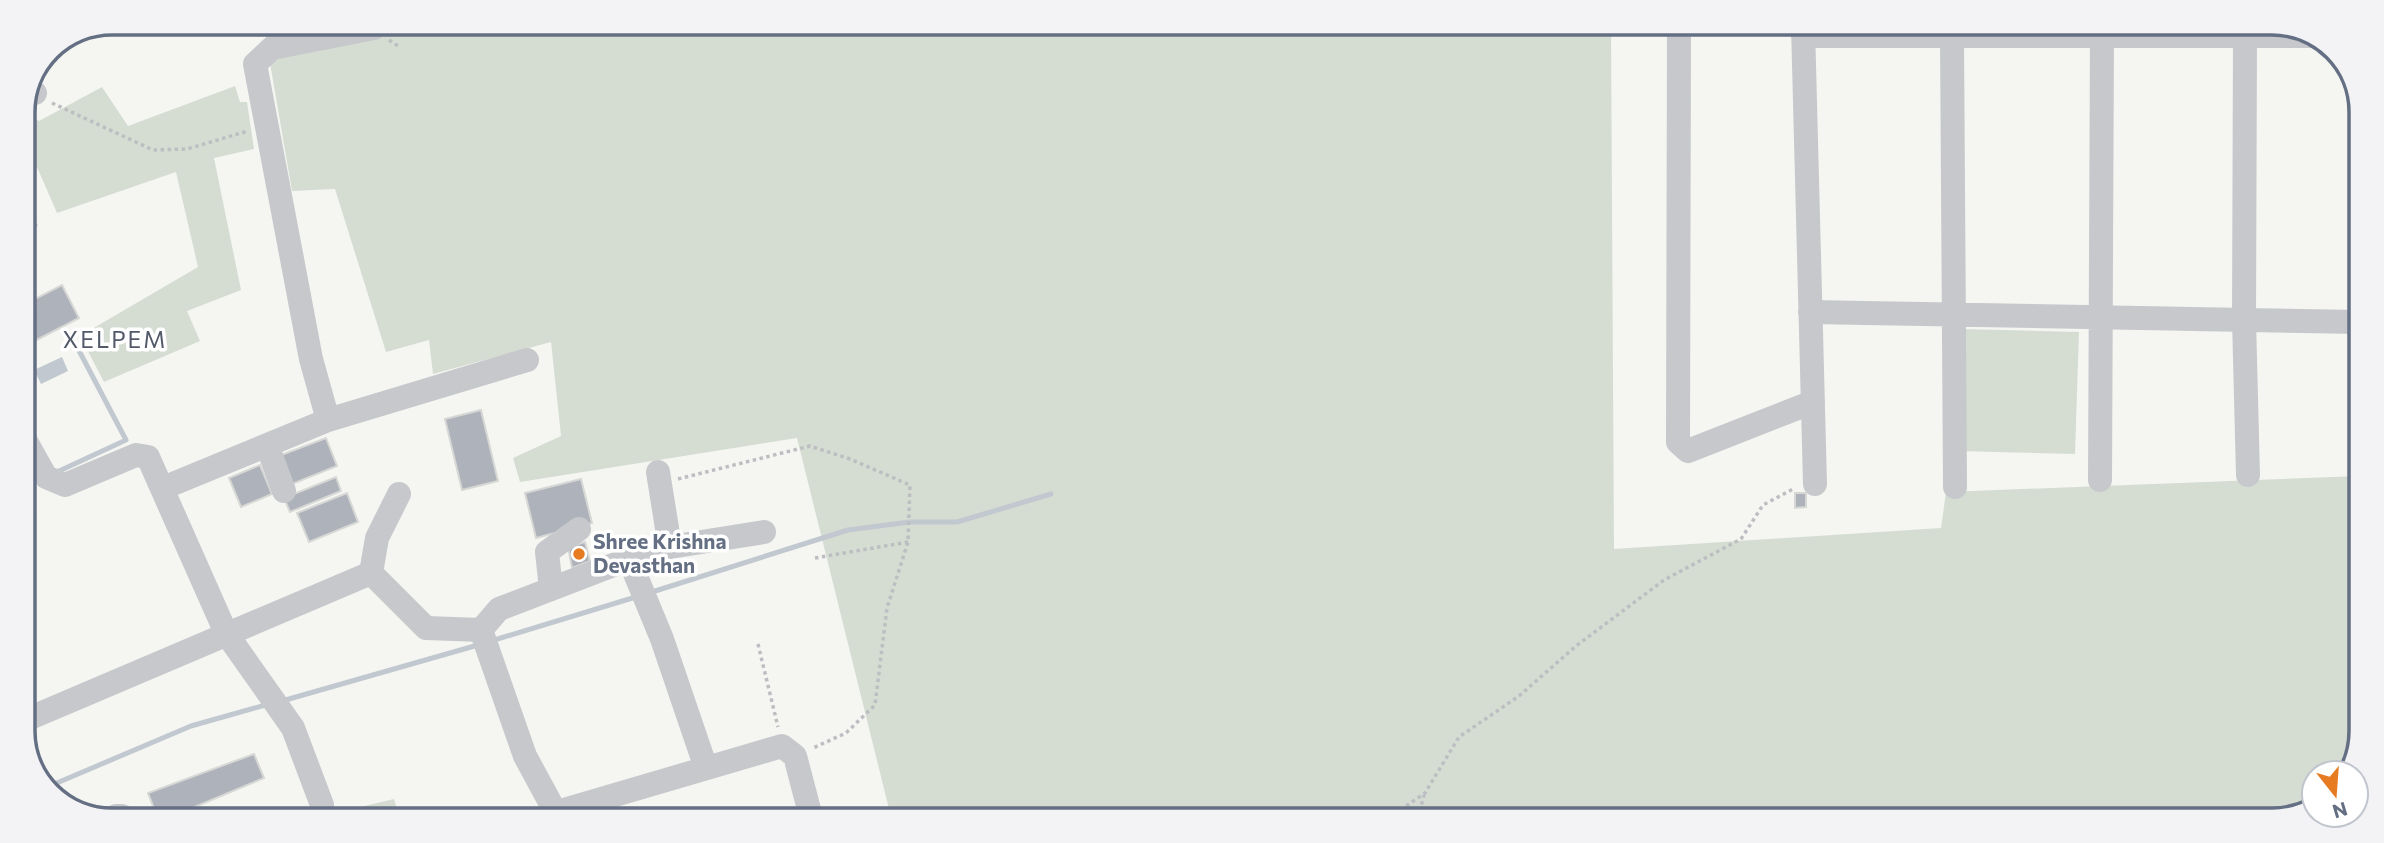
<svg xmlns="http://www.w3.org/2000/svg" width="2384" height="843" viewBox="0 0 2384 843" font-family="Commissioner,sans-serif">
<rect width="100%" height="100%" fill="#f5f6f2"/>
<path fill="#d5ddd3" d="M 304,23 L 1611,26 L 1614,549 L 1941,528 L 1946,492 L 2359,476 L 2357,759 L 2347,773 L 2314,773 L 2314,806 L 2272,820 L 891,817 L 797,438 L 520,482 L 513,458 L 561,436 L 551,342 L 433,374 L 429,340 L 386,352 L 335,189 L 292,191 L 265,34 Z
M 235,86 L 240,102 L 247,102 L 254,149 L 214,158 L 241,290 L 187,311 L 200,341 L 104,382 L 80,336 L 198,267 L 176,172 L 57,213 L 37,167 L 23,173 L 23,112 L 39,121 L 102,87 L 128,126 Z
M 1962,329 L 2079,332 L 2075,454 L 1958,451 Z
M 394,799 L 399,816 L 322,816 Z"/>
<path fill="#c1c8cf" d="M 62,357 L 68,371 L 41,384 L 34,370 Z"/>
<g fill="none" stroke-linecap="round" stroke-linejoin="round">
<path stroke="#c1c8cf" stroke-width="5" d="M 23,462 L 32,482 L 38,480
M 57,472 L 126,440 L 75,343
M 652,592 L 848,530 L 910,522 L 957,522 L 1051,494
M 491,641 L 639,596
M 282,701 L 478,645
M 45,788 L 191,726 L 269,704"/>
</g>
<path fill="#aeb3bb" stroke="#d7d7d5" stroke-width="2" d="M 62,285 L 79,318 L 23,347 L 23,305 Z
M 481,410 L 498,481 L 462,490 L 445,419 Z
M 326,438 L 337,466 L 287,486 L 276,457 Z
M 260,465 L 272,494 L 241,507 L 229,478 Z
M 336,477 L 341,491 L 290,512 L 284,498 Z
M 581,479 L 592,523 L 536,538 L 525,493 Z
M 347,493 L 358,522 L 309,542 L 297,513 Z
M 1795,493 L 1806,493 L 1806,507 L 1795,508 Z
M 585,542 L 590,561 L 572,568 L 568,547 Z
M 254,754 L 264,778 L 173,816 L 157,816 L 148,793 Z"/>
<g fill="none" stroke-linecap="round" stroke-linejoin="round">
<path stroke="#bdbec1" stroke-width="3.5" stroke-dasharray="3.5 3.5" stroke-linecap="butt" d="M 389,40 L 398,46
M 52,103 L 153,150 L 187,149 L 248,131
M 23,232 L 37,224
M 678,479 L 810,446 L 850,459 L 910,485 L 908,542 L 887,608 L 875,705 L 846,733 L 813,748
M 815,558 L 908,542
M 758,644 L 778,727
M 1267,818 L 1271,808
M 1389,818 L 1425,793 L 1459,737 L 1519,696 L 1576,646 L 1664,580 L 1741,539 L 1763,505 L 1795,488
M 1418,818 L 1424,795"/>
<path stroke="#c6c8cc" stroke-width="24" d="M 1679,26 L 1678,442 L 1688,451 L 1813,402
M 1803,26 L 1815,484
M 1803,36 L 2312,36
M 1952,36 L 1955,487
M 2245,36 L 2244,320 L 2248,475
M 31,90 L 35,93
M 1810,312 L 2360,322
M 328,420 L 311,359 L 255,64 L 272,48 L 374,28
M 23,436 L 46,477 L 65,485 L 136,455 L 148,457 L 226,633 L 293,728 L 322,805
M 267,445 L 284,491
M 2100,480 L 2102,36
M 163,488 L 328,420 L 527,360
M 670,547 L 764,532
M 629,559 L 662,639 L 706,768
M 371,573 L 377,538 L 399,494
M 551,589 L 547,552 L 579,529
M 481,630 L 499,609 L 629,559 L 670,547 L 658,472
M 23,721 L 371,573 L 426,628 L 481,630 L 525,756 L 558,817
M 557,812 L 782,746 L 795,756 L 811,817
M 116,816 L 122,816"/>
</g>
<circle fill="#e67b22" stroke="#fff" stroke-width="2.5" cx="579" cy="554" r="7"/>
<g text-anchor="middle" stroke-width="7" stroke-linejoin="round" paint-order="stroke">
<g font-size="21" font-weight="bold" fill="#646f84" stroke="#fff" text-anchor="start">
<text x="593" y="549">Shree Krishna<tspan x="593" dy="24">Devasthan</tspan></text>
</g>
<g font-size="23" letter-spacing="2" fill="#525a69" stroke="#fff">
<text x="115" y="348">XELPEM</text>
</g>
</g>
<path d="M0 0H2384V843H0ZM112 35H2272A77 77 0 0 1 2349 112V731A77 77 0 0 1 2272 808H112A77 77 0 0 1 35 731V112A77 77 0 0 1 112 35Z" fill="#f3f3f5" fill-rule="evenodd"/>
<path fill="none" stroke="#646f84" stroke-width="3.5" d="M112 35H2272A77 77 0 0 1 2349 112V731A77 77 0 0 1 2272 808H112A77 77 0 0 1 35 731V112A77 77 0 0 1 112 35Z"/>
<g transform="translate(2335 794) rotate(163)"><circle r="33" fill="#ffffff" stroke="#c1c5ce" stroke-width="2"/>
<path d="M0-5L12 26L0 18L-12 26Z" fill="#e67b22"/>
<text y="-10" font-size="19" font-weight="bold" text-anchor="middle" fill="#646f84">N</text>
</g>
</svg>
